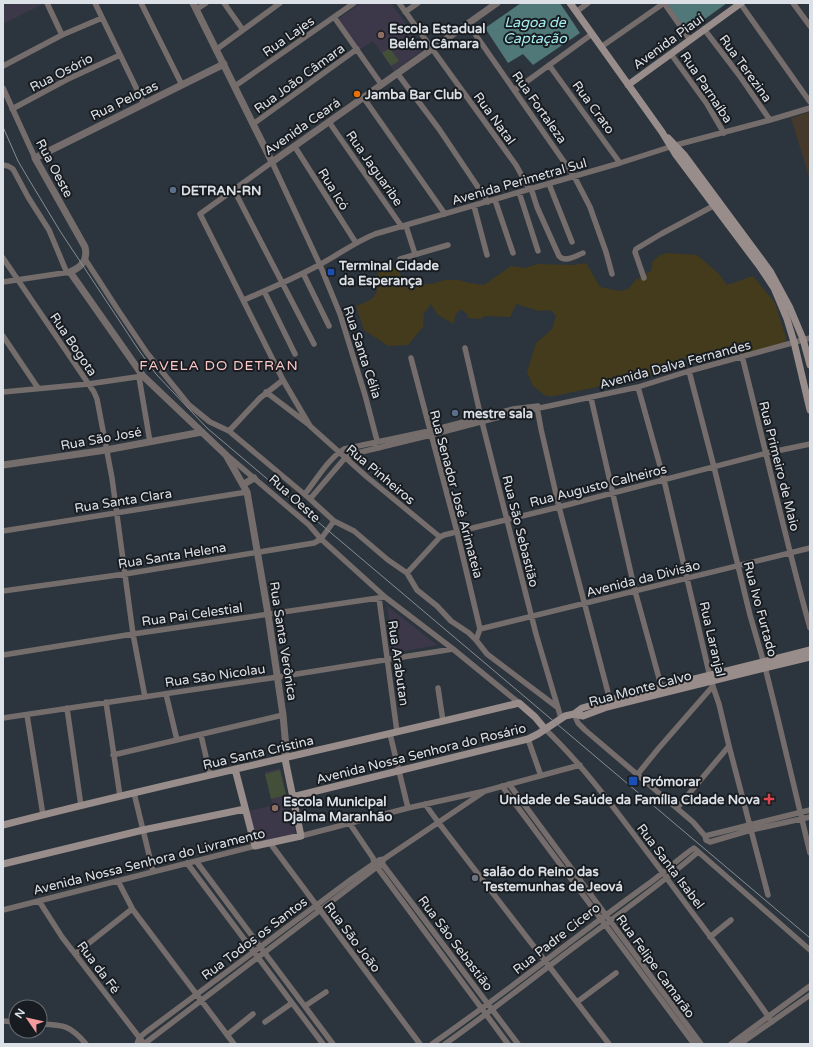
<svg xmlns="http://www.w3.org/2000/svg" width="813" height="1047" viewBox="0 0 813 1047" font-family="'Varela Round',sans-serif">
<rect width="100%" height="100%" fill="#2c353d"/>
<path fill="#44392a" d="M 809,112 L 810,115 L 810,180 L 791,118 Z"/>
<path fill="#3c384a" d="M 3,3 L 41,3 L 41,5 L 3,24 Z
M 361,3 L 391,3 L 424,49 L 394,71 L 373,41 L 359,50 L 337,20 Z
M 387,606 L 437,645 L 394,653 Z
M 280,768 L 296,835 L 257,845 L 249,811 L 273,805 L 265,772 Z"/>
<path fill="#434f39" d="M 390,48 L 399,61 L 391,66 L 382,53 Z
M 280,770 L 286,795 L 271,799 L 265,774 Z"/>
<path fill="#433b1b" d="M 668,253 L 697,255 L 719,274 L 727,285 L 753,276 L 775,303 L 786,338 L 786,344 L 751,354 L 730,353 L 699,362 L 682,358 L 669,364 L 664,371 L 636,379 L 554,396 L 546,396 L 533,386 L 527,372 L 536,343 L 552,329 L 556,316 L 551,310 L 539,311 L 516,304 L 510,317 L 485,316 L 480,319 L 468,318 L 467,314 L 461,309 L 455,315 L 454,324 L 438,315 L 431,304 L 424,313 L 423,327 L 408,345 L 388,346 L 364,330 L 356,306 C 379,298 377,295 378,273 L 386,266 L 393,263 L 402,277 L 417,284 L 432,284 L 445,280 L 459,280 L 469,283 L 484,285 L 511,266 L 525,268 L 538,264 L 574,265 L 586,263 L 600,287 L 620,291 L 628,289 L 636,280 L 652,270 L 652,262 L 660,255 Z"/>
<path fill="#517879" d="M 521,3 L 560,3 L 580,33 L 533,65 L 523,54 L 508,63 L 485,28 Z
M 667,3 L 727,3 L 687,32 Z"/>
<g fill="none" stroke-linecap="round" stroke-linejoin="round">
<path stroke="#746d6b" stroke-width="5.5" d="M 47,3 L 62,35
M 95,3 L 144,104
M 141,3 L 182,85
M 224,3 L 243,30
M 399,3 L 516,165 L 529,189
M 664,3 L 690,40
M 740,3 L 810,102
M 793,3 L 810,26
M 197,9 L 206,3
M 405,12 L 418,3
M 576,12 L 588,3
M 334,17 L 381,84
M 468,24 L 574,176 L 590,207 L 606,252 L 612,274
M 704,29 L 739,75 L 770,120
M 601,47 L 664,3
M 217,49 L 280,3
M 671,54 L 707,104 L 724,133
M 549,65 L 620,163
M 3,66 L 62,35 L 102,18
M 397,73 L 439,129 L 488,202
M 235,86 L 354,3
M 3,88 L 35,158
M 515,90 L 592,34
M 363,97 L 445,214
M 12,109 L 66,80 L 120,55
M 329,122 L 402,227
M 253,124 L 357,49
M 295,147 L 356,243
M 3,165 L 8,166 L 13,169 L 28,197 L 49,230 L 67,273
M 549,184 L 572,242
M 531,188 L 537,207 L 559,256 C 565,263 575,256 583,253
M 234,190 L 314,344
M 519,192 L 538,251
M 495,200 L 513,253
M 474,206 L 487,255
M 406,226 L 415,254
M 3,258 L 94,392 L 97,399 L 112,478 L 133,634 L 145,697
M 85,259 L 118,310 L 147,353 L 189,405 L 210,422 L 229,431 L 310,499 L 334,521 L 354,531 L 388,560 L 407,573 L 417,590 L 437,606 L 451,621 L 469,633 L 476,640 L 487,654 L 557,707
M 400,259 L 448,245
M 303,273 L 329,326
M 644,278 L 635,252 L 636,249 L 661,234 L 717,204
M 3,282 L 70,272
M 264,291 L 295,354
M 244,300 C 269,289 295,278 319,265 C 338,255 355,242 375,234 L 620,163 L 676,145 L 770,120 L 810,108
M 3,336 L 38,388
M 465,348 L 482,422 L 536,634 L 561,718
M 742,356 C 765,447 785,538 810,628
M 411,358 L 457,532 L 480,629 L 476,640
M 689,371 L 714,467 L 750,615 L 765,667 L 777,715 L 810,853
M 139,377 L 150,442
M 638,387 L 664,480 L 711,681 L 719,704 L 729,746 L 768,895
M 3,392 L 88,384 L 143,376
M 266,392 L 308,424
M 591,398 L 635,591 L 662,689
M 537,407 L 541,429 L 559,507 L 610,700
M 229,431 L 260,398 L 283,380
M 379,448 L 365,395 L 340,314 L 320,265 L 272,162 L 200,214 L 283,380 L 310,426 L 367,477 L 440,537
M 228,456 L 309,525 L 321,539 L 385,597 L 453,649 L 519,703
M 305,494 C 316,480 329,458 344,449 L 429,431 L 513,409 L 538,406
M 310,499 L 345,458 L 357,453 L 431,435 L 507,415 L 638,387 L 689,371 L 810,338
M 3,531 L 247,492
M 407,573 L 440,537 L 444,535 L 559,507 L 767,453 L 810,444
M 3,591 L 125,574 L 314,543 L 321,539 L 334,521
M 379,598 L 397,732
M 480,629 L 810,548
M 3,655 L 133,634 L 385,597
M 438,688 L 443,721
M 166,694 L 177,740
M 106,702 L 120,796
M 67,708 L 81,806
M 574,714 L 578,723 L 585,730 L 693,822 L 705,836 L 706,840 L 710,842 L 751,830 L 810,817
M 27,715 L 43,815
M 3,718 L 278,677 L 453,649
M 545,729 C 588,770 621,818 657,865 C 695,917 735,968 772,1022
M 390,734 L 408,808
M 201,735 L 210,774
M 528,739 L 541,776
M 113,755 L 283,715
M 637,775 L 658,749 L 713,686
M 509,784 L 701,1044
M 502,786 L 694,1044
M 134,793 L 153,871
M 425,804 L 438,822 L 609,1044
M 677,808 L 729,746
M 350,824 L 373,858 L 374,863 L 508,1044
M 301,836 L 408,808 L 485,791 L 580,765
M 705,836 L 810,810
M 270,843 L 420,1044
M 196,861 L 333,1044
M 381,862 L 518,1044
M 187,863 L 323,1044
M 118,881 L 133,910 L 234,1044
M 39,901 L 62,937 L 142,1041
M 3,910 L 255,846
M 710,937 L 731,920
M 75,954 L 132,909
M 577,1002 L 616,973
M 305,1006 L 326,992
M 3,1021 L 16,1022
M 265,1022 L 292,1003
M 40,1024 C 64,1025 70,1025 86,1044
M 227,1035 L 253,1014
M 137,1044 L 139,1038 L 146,1032 L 353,878 L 379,860 L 384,859 L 485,791
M 141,1044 L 144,1044 L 382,863 L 384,859
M 432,1044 C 507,992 577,935 651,882 C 665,872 679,858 694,848 L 810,950
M 445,1044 C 490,1012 533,978 577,945 C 618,915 660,885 698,852
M 731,1044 L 810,986
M 740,1044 L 810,995"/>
<path stroke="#746d6b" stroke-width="7" d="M 193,3 L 272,162 L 497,3
M 224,64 L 35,158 L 85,247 C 88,260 82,267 70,272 L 143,376 L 226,455 L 247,492 L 268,614 L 283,715 L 286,748 L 285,759
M 3,465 L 106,450 L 202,432
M 244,484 L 254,478"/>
<path stroke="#988d8a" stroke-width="7" d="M 570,3 L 662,132 L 676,155 L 760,267 L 774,288 L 787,319 L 794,342 L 810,410
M 628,85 L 741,3
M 668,138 L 685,156 L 770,271 L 790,308 L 803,339 L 810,365
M 574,714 L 582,708 L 610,700 L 810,650
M 235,769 L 255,846 L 301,836 L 285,759
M 292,797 L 528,739 L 538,734 L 565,716 L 574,714 L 583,716 L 607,707 L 663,693 L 810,657
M 3,825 C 174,781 347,745 519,703 L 535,717 L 545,729
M 3,864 L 143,830 L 245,809"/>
<path stroke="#868d94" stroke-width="1" d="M 3,127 L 18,161 L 28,178 L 60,231 L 138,349 L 156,374 L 207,428 L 810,938"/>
</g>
<g fill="#8d6e63" stroke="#181c20" stroke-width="1.5">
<circle cx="381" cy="35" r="4"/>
<circle cx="275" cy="808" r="4"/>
</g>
<circle fill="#e8710a" stroke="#181c20" stroke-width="1.5" cx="357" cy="94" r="4"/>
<g fill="#5c6f8a" stroke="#181c20" stroke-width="1.5">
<circle cx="173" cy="190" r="4"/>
<circle cx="455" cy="413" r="4"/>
</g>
<g fill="#1a4fb4" stroke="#181c20" stroke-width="1.5">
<rect x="327" y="268" width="8" height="8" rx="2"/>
<rect x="628" y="776" width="10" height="10" rx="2"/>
</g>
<path fill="#e0444e" stroke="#181c20" stroke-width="1.5" d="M767 793h4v4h4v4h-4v4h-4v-4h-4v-4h4z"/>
<circle fill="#6b7280" stroke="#181c20" stroke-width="1.5" cx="475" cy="878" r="4"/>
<g text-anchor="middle" stroke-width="4" stroke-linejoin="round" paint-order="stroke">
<g font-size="13" font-weight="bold" fill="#dce1e7" stroke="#181c20" text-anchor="start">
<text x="389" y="33">Escola Estadual<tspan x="389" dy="15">Belém Câmara</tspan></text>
<text x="365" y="99">Jamba Bar Club</text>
<text x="181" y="195">DETRAN-RN</text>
<text x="339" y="270">Terminal Cidade<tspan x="339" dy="15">da Esperança</tspan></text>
<text x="463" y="418">mestre sala</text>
<text x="642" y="786">Prómorar</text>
<text x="760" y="804" text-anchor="end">Unidade de Saúde da Família Cidade Nova</text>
<text x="283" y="806">Escola Municipal<tspan x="283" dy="15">Djalma Maranhão</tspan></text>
<text x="483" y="876">salão do Reino das<tspan x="483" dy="15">Testemunhas de Jeová</tspan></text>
</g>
<g font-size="13" fill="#dce1e7" stroke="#181c20">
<text transform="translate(288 36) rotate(-35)" y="5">Rua Lajes</text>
<text transform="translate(668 41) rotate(-36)" y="5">Avenida Piauí</text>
<text transform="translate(746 68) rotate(54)" y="5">Rua Terezina</text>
<text transform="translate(61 72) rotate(-27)" y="5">Rua Osório</text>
<text transform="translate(299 78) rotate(-36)" y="5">Rua João Câmara</text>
<text transform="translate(707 87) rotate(56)" y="5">Rua Parnaíba</text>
<text transform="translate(124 100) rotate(-26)" y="5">Rua Pelotas</text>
<text transform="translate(540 107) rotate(55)" y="5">Rua Fortaleza</text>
<text transform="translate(594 107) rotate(54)" y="5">Rua Crato</text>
<text transform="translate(495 118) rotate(54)" y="5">Rua Natal</text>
<text transform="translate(302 126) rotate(-35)" y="5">Avenida Ceará</text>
<text transform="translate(55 168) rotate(62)" y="5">Rua Oeste</text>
<text transform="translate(375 168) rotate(55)" y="5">Rua Jaguaribe</text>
<text transform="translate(519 181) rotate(-16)" y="5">Avenida Perimetral Sul</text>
<text transform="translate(334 189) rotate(58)" y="5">Rua Icó</text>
<text transform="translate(74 344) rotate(56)" y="5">Rua Bogota</text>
<text transform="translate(363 352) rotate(72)" y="5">Rua Santa Célia</text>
<text transform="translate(675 364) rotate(-15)" y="5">Avenida Dalva Fernandes</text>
<text transform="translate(101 438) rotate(-10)" y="5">Rua São José</text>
<text transform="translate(780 466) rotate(76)" y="5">Rua Primeiro de Maio</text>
<text transform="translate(381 474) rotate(40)" y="5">Rua Pinheiros</text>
<text transform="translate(598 485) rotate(-14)" y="5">Rua Augusto Calheiros</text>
<text transform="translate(457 494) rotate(75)" y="5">Rua Senador José Arimateia</text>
<text transform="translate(295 498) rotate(42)" y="5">Rua Oeste</text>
<text transform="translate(123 500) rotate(-9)" y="5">Rua Santa Clara</text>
<text transform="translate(521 531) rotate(76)" y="5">Rua São Sebastião</text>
<text transform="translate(172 555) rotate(-9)" y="5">Rua Santa Helena</text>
<text transform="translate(643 578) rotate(-14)" y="5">Avenida da Divisão</text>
<text transform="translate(761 609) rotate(75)" y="5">Rua Ivo Furtado</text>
<text transform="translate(192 614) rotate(-8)" y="5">Rua Pai Celestial</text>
<text transform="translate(713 639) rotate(77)" y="5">Rua Laranjal</text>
<text transform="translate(284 641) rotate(81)" y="5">Rua Santa Verônica</text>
<text transform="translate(399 663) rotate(82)" y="5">Rua Arabutan</text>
<text transform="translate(215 675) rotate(-8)" y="5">Rua São Nicolau</text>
<text transform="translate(640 688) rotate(-15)" y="5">Rua Monte Calvo</text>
<text transform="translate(258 752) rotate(-13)" y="5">Rua Santa Cristina</text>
<text transform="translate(421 753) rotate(-14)" y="5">Avenida Nossa Senhora do Rosário</text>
<text transform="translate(149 861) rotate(-14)" y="5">Avenida Nossa Senhora do Livramento</text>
<text transform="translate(671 866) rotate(53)" y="5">Rua Santa Isabel</text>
<text transform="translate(353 937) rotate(53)" y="5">Rua São João</text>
<text transform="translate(254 938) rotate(-37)" y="5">Rua Todos os Santos</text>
<text transform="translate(556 938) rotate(-38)" y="5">Rua Padre Cícero</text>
<text transform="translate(456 943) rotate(53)" y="5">Rua São Sebastião</text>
<text transform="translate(656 966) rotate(54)" y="5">Rua Felipe Camarão</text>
<text transform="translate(99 967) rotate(53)" y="5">Rua da Fé</text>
</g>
<g font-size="14" font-style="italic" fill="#a5eff2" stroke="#181c20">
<text x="535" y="27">Lagoa de<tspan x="535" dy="16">Captação</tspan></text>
</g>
<g font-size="14" letter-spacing="1" fill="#fac6c6" stroke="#181c20">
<text x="219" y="370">FAVELA DO DETRAN</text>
</g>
</g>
<rect width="813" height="1047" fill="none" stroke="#dce1e7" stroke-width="8"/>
<g transform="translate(28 1019) rotate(304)"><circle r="19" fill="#181c20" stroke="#666b70"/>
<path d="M0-3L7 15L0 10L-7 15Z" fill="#f59b9e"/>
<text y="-6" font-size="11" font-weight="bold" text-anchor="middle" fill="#dce1e7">N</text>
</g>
</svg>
